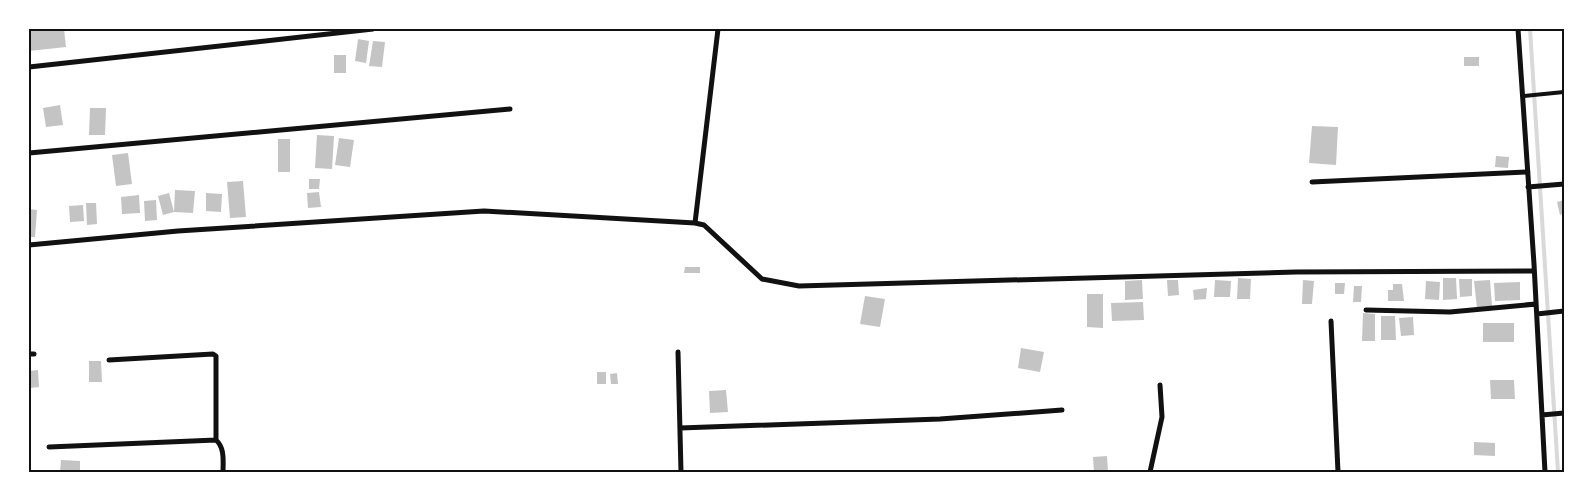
<svg xmlns="http://www.w3.org/2000/svg" width="1593" height="501" viewBox="0 0 1593 501" font-family="Arial,sans-serif">
<rect width="100%" height="100%" fill="#fff"/>
<g fill="none" stroke-linecap="round" stroke-linejoin="round">
<path stroke="#d9d9d9" stroke-width="4" d="M 1530,29 L 1558,472"/>
</g>
<path fill="#c4c4c4" d="M 29,29 L 64,29 L 66,47 L 29,51 Z
M 358,39 L 369,41 L 366,63 L 355,61 Z
M 373,41 L 385,42 L 382,67 L 369,66 Z
M 334,55 L 346,55 L 346,73 L 334,73 Z
M 1464,57 L 1479,57 L 1479,66 L 1464,66 Z
M 60,105 L 63,125 L 46,127 L 43,108 Z
M 90,108 L 106,108 L 105,135 L 89,135 Z
M 1312,126 L 1338,127 L 1336,165 L 1309,163 Z
M 317,135 L 334,136 L 332,169 L 315,168 Z
M 339,138 L 354,140 L 350,167 L 335,165 Z
M 278,139 L 290,139 L 290,172 L 278,172 Z
M 128,153 L 132,184 L 116,186 L 112,155 Z
M 1496,156 L 1509,157 L 1508,168 L 1495,167 Z
M 309,179 L 320,179 L 319,189 L 309,189 Z
M 243,181 L 246,217 L 230,218 L 227,182 Z
M 175,190 L 195,191 L 193,213 L 174,212 L 163,215 L 158,196 L 169,193 L 174,212 Z
M 319,192 L 321,207 L 308,208 L 307,193 Z
M 206,193 L 222,194 L 221,212 L 206,211 Z
M 139,195 L 140,213 L 122,214 L 121,197 Z
M 156,200 L 157,220 L 145,221 L 144,201 Z
M 1564,200 L 1564,213 L 1560,215 L 1557,202 Z
M 86,203 L 96,203 L 97,224 L 87,225 Z
M 83,205 L 84,221 L 70,222 L 69,206 Z
M 29,209 L 37,210 L 35,237 L 29,237 Z
M 685,267 L 700,267 L 700,273 L 684,273 Z
M 1238,278 L 1251,279 L 1250,299 L 1237,299 Z
M 1443,278 L 1456,278 L 1457,299 L 1443,300 Z
M 1459,279 L 1472,279 L 1472,296 L 1460,297 Z
M 1142,280 L 1143,299 L 1125,300 L 1125,281 Z
M 1167,280 L 1178,280 L 1179,295 L 1168,296 Z
M 1215,280 L 1231,281 L 1230,297 L 1214,297 Z
M 1303,280 L 1314,281 L 1312,304 L 1302,304 Z
M 1490,280 L 1492,306 L 1477,308 L 1474,281 Z
M 1426,281 L 1440,282 L 1439,300 L 1425,299 Z
M 1520,282 L 1520,300 L 1495,301 L 1494,283 Z
M 1335,283 L 1345,283 L 1344,294 L 1335,294 Z
M 1393,284 L 1402,284 L 1404,301 L 1388,301 L 1388,290 L 1393,290 Z
M 1354,286 L 1362,286 L 1361,302 L 1353,302 Z
M 1207,288 L 1206,299 L 1194,300 L 1193,290 Z
M 1087,294 L 1103,294 L 1103,328 L 1087,327 Z
M 865,296 L 885,299 L 880,327 L 860,324 Z
M 1143,302 L 1144,320 L 1112,321 L 1111,303 Z
M 1363,313 L 1375,314 L 1375,341 L 1362,341 Z
M 1381,316 L 1395,316 L 1396,340 L 1381,340 Z
M 1413,317 L 1414,335 L 1401,336 L 1399,318 Z
M 1483,323 L 1514,323 L 1514,342 L 1483,342 Z
M 1021,348 L 1044,352 L 1040,372 L 1018,368 Z
M 89,361 L 101,361 L 102,382 L 89,382 Z
M 38,370 L 39,387 L 30,388 L 29,371 Z
M 597,372 L 606,372 L 606,384 L 597,384 Z
M 617,373 L 618,384 L 611,384 L 610,374 Z
M 1490,380 L 1514,380 L 1515,399 L 1491,399 Z
M 726,390 L 728,412 L 710,413 L 709,391 Z
M 1474,442 L 1495,443 L 1495,456 L 1474,455 Z
M 1107,456 L 1108,472 L 1094,472 L 1093,457 Z
M 61,460 L 80,461 L 80,472 L 60,472 Z"/>
<g fill="none" stroke-linecap="round" stroke-linejoin="round">
<path stroke="#111" stroke-width="4" d="M 1523,96 L 1564,92"/>
<path stroke="#111" stroke-width="5" d="M 1518,29 L 1534,264 L 1545,472
M 29,67 L 373,29
M 29,153 L 510,109
M 1312,182 L 1528,172
M 1528,187 L 1564,184
M 695,223 L 718,29
M 29,245 L 178,231 L 484,211 L 695,223 L 704,225 L 762,279 L 799,286 L 1296,272 L 1534,271
M 1366,310 L 1450,312 L 1536,304
M 1537,314 L 1564,311
M 1331,321 L 1338,472
M 678,352 L 681,472
M 29,354 L 34,354
M 109,360 L 213,354 L 216,356 L 216,440
M 1542,415 L 1564,413
M 680,428 L 940,419 L 1062,410
M 49,447 L 216,440 C 225,448 223,461 223,472
M 1150,472 L 1162,417 L 1160,385"/>
</g>
<rect width="1593" height="501" fill="none" stroke="#ffffff" stroke-width="60"/>
<rect x="30" y="30" width="1533" height="441" fill="none" stroke="#111" stroke-width="2"/>
</svg>
